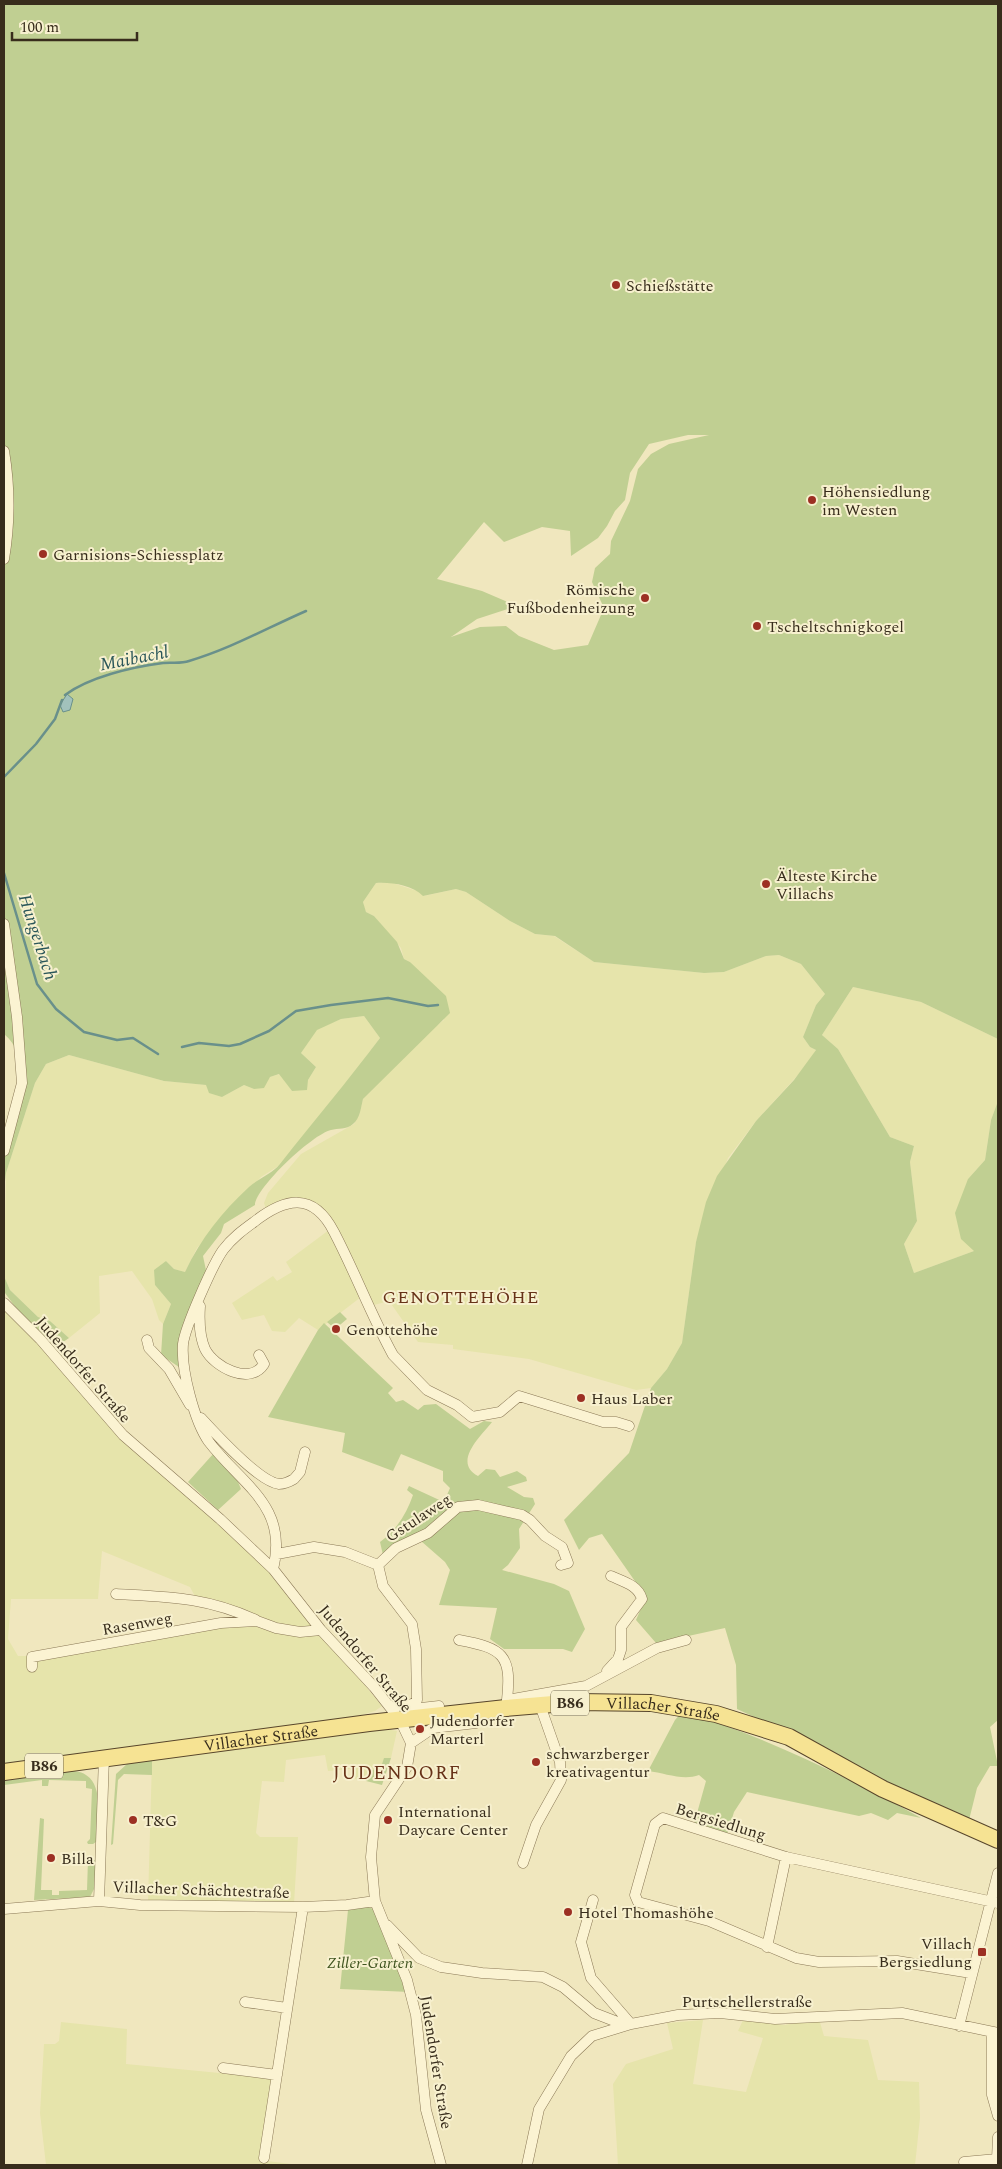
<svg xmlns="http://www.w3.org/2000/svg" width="1002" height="2169" viewBox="0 0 1002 2169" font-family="Spectral,serif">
<rect width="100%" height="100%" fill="#f0e7be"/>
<path fill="#e6e4ab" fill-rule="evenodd" d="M 390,882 L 420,892 L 424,896 L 456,889 L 466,892 L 510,921 L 535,934 L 554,936 L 594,962 L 704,973 L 724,972 L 766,956 L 779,955 L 801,964 L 825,994 L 816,1005 L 803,1037 L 810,1047 L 816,1050 L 806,1066 L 756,1121 L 728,1158 L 696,1242 L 682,1343 L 667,1369 L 651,1388 L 636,1390 L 529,1359 L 453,1349 L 453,1345 L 418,1342 L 389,1301 L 374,1305 L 334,1226 L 300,1198 L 283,1199 L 266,1209 L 264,1203 L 268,1193 L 301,1154 L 354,1124 L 359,1115 L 363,1099 L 432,1029 L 444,1020 L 410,962 L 404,959 L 401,948 L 374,916 L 366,912 L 364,907 L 363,902 L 376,883 Z
M 853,987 L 921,1002 L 998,1039 L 998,1101 L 991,1120 L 985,1160 L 968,1179 L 974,1251 L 914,1273 L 904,1244 L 917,1221 L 910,1162 L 914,1146 L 890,1137 L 838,1049 L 822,1035 Z
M 364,1016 L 380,1038 L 331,1104 L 280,1165 L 261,1177 L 197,1248 L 185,1272 L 174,1269 L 166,1261 L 155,1285 L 171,1304 L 163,1324 L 159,1320 L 152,1299 L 132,1271 L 99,1276 L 100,1313 L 69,1338 L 50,1321 L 38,1317 L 10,1290 L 4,1276 L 6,1173 L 35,1083 L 46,1064 L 69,1055 L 164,1081 L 206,1085 L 222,1097 L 244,1085 L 254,1089 L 270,1077 L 280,1074 L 292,1091 L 308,1080 L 316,1067 L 301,1053 L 317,1029 L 341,1019 Z
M 329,1230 L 361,1297 L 318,1330 L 299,1318 L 285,1332 L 272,1331 L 264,1315 L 242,1320 L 232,1303 L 273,1276 L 277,1281 L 292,1272 L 286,1262 Z
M 4,1309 L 176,1484 L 273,1575 L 382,1706 L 375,1711 L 345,1720 L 153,1743 L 4,1766 ZM 102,1551 L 190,1587 L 199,1604 L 236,1615 L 236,1620 L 29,1656 L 18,1656 L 8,1639 L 11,1599 L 98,1599 Z
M 386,1729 L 397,1731 L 391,1758 L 385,1758 L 383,1764 L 367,1774 L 366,1781 L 355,1779 L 350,1769 L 328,1771 L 325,1755 L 286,1760 L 284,1782 L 262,1781 L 256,1833 L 260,1837 L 298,1837 L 294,1904 L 148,1902 L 152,1760 Z
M 819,2019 L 824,2036 L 868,2040 L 878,2080 L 919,2082 L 920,2118 L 915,2165 L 618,2165 L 613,2084 L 626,2064 L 673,2049 L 667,2023 L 703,2020 L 693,2084 L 746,2092 L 763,2038 L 738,2031 L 743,2020 L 784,2025 Z
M 61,2022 L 127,2029 L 126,2064 L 272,2078 L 259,2160 L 299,2165 L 46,2165 L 40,2113 L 44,2044 L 55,2044 L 59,2041 Z"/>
<path fill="#c0cf92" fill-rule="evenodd" d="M 4,4 L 998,4 L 998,1039 L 921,1002 L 853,987 L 822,1035 L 838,1049 L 890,1137 L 914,1146 L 910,1162 L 917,1221 L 904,1244 L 914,1273 L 974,1251 L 961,1239 L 955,1213 L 968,1179 L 985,1160 L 991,1120 L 998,1101 L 998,1720 L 990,1727 L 998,1766 L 990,1766 L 977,1788 L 969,1820 L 885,1783 L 787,1732 L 737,1709 L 736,1665 L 725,1628 L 656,1643 L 636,1620 L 646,1597 L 602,1534 L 589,1538 L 579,1550 L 564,1520 L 629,1453 L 651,1388 L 667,1369 L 682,1343 L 696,1242 L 706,1202 L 717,1176 L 756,1121 L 794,1080 L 816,1050 L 810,1047 L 803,1037 L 816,1005 L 825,994 L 801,964 L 779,955 L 766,956 L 724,972 L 704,973 L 594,962 L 555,936 L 535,934 L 510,921 L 466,892 L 456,889 L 423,896 C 412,885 391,882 376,883 L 363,902 L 366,912 L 374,916 L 397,942 L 404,959 L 410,962 L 446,996 L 450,1013 L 363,1099 C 361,1107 360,1119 353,1124 C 346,1130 338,1128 331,1130 C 313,1134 256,1187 255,1205 L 224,1224 L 221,1233 L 203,1256 L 207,1275 L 181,1337 L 179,1367 L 161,1355 L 163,1324 L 171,1304 L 155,1285 L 154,1270 L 166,1261 L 174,1269 L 185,1272 C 201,1238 222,1212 249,1187 C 258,1179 273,1173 280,1164 C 313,1122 347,1082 380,1038 L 364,1016 L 341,1019 L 317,1030 L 301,1053 L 316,1067 L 308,1080 L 307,1090 L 292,1091 L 279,1074 L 270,1077 L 264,1088 L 254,1089 L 244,1085 L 222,1097 L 209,1093 L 206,1085 L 164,1081 L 69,1055 L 46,1064 L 35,1083 L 6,1173 L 4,1190 C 4,1179 2,1166 4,1155 C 12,1117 39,1064 4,1034 ZM 688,435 L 709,435 L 669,444 L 651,454 L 638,469 L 630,501 L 611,541 L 610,554 L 595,568 L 592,582 L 604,608 L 588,645 L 554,650 L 519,636 L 506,626 L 480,627 L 451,637 L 477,619 L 517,606 L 482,591 L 437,579 L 484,522 L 504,542 L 542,527 L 570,531 L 571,556 L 598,538 L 607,526 L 615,511 L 625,500 L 630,473 L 649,444 Z
M 4,1276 L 10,1290 L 38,1317 L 50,1321 L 69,1338 L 56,1347 L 16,1308 L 5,1293 Z
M 340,1312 L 347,1319 L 335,1329 L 327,1322 Z
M 324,1323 L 393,1388 L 388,1393 L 396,1402 L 403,1400 L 418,1410 L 424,1405 L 436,1404 L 470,1429 L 484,1421 L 492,1422 C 481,1436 452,1462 478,1476 L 486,1469 L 495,1470 L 500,1477 L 517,1471 L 526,1477 L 527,1481 L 507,1487 L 524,1497 L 533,1498 L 535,1504 L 519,1529 L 520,1548 L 508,1565 L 502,1570 L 554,1584 L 569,1591 L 585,1629 L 572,1652 L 563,1649 L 504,1649 L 490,1639 L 497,1608 L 439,1605 L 450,1570 L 445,1562 L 421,1541 L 383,1555 L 380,1542 C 396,1531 407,1513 413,1495 L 407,1490 L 409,1486 L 448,1504 L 447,1495 L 450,1488 L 443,1481 L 443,1471 L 401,1454 L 393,1471 L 342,1452 L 345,1433 L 268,1417 L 318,1330 Z
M 214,1453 L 236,1477 L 241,1489 L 218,1510 L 188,1482 Z
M 683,1711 C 767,1738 844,1775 921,1818 L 897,1813 L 888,1820 L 871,1813 L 859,1816 L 747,1792 L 734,1812 L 727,1835 L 694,1824 L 706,1781 L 699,1775 C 683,1781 665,1773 648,1771 L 675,1720 Z
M 384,1758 L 391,1758 L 382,1785 L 366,1781 L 367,1774 L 382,1764 Z
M 152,1760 L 152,1775 L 124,1774 L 118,1780 L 113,1844 L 111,1845 L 116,1774 L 127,1764 Z
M 72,1771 C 107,1772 98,1818 96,1842 L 93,1844 L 88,1844 L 87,1842 L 90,1839 L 92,1789 L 86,1788 L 86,1781 L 49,1780 L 48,1786 L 42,1786 L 42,1780 L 4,1785 L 4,1781 Z
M 40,1818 L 44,1819 L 41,1890 L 52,1890 L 52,1895 L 59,1895 L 59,1891 L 87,1890 L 88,1860 L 86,1859 L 89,1857 L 96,1861 L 94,1889 L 90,1897 L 34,1900 Z
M 368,1907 L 379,1911 L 410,1992 L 340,1989 L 348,1910 Z"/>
<path fill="#a2c2bc" stroke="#69908b" d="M 67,694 L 73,699 L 70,710 L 63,712 L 60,705 Z"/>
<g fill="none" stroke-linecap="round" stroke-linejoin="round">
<path stroke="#69908b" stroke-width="2.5" d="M 65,695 C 89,677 132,667 163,663 C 171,662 181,664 189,661 C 230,649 267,628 306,611
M 4,777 L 36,744 L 55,719 L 62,700
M 4,873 L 37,984 L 56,1009 L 84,1032 L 117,1040 L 133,1038 L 158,1054
M 182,1047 L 199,1043 L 229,1046 L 240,1044 L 269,1031 L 296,1011 L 331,1005 L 388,998 L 428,1006 L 438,1005"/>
<g stroke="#8a7856" stroke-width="11">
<path id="street" d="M 4,451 C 10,487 10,523 4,559
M 4,924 L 17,1017 L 22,1083 L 4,1151
M 4,1303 L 40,1339 L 123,1435 L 220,1519 L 273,1569 L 321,1630 L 374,1687 L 400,1720 L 411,1743 L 407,1767 L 375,1815 L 371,1857 L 375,1901 L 407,1980 L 416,2015 L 426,2110 L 441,2165
M 200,1306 C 199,1321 199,1335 205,1349 C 214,1367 250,1386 264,1364 L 259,1355
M 147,1340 L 149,1348 L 169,1369 L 190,1405
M 201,1418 C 215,1433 259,1482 279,1484 C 285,1484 289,1482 294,1479 L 300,1472 L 305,1452
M 277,1554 L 314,1547 L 345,1552 L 378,1565
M 378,1565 L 396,1548 L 428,1533 L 458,1507 L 478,1505 L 522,1515 L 530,1520 L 545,1536 L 562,1547 L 568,1563 L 561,1565
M 378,1565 L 383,1586 L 412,1624 L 416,1649 L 417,1700 L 413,1704 L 390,1707
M 273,1569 C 289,1506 242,1485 209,1442 C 194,1421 181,1369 183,1344 C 185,1327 213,1264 223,1250 C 232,1238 243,1230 254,1222 C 285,1198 313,1191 334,1232 C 355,1272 371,1315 393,1355 L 427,1390 L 457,1405 L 472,1417 L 500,1412 L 519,1396 L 603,1422 L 616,1422 L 629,1426
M 116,1594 C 169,1597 206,1597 256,1620
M 459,1640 C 503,1648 512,1655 507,1700
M 32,1667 L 32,1657 L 221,1623 L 257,1621 L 276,1628 L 300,1632 L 321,1630
M 607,1671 L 618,1659 L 621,1650 L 621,1627 L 642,1599 C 638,1585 624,1582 611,1576
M 409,1706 L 412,1709 L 439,1706
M 506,1708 L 507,1700 L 586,1686 L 657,1648 L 686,1640
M 411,1743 L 433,1728 L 476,1723 L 478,1711
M 523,1863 L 536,1825 L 561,1780 L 560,1762 L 540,1705
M 593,1900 L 581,1942 L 591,1978 L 631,2024
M 99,1901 L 104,1757
M 4,1909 L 99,1901 L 140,1905 L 303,1907 L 347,1905 L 375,1901
M 387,1925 L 419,1958 L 441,1967 L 482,1973 L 543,1977 L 563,1987 L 594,2013 L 625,2025
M 767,1947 L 786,1857
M 971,1973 L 897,1961 L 819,1962 L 796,1958 L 709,1921 L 638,1902 L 635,1895 L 655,1824 L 663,1818 L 786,1857 L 998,1903
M 245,2002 L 287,2008
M 959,2026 L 998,1873
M 992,2032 L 992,2095 L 998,2116
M 223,2068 L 277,2075
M 264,2158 L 303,1907
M 964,2162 L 997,2159 L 998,2137
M 527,2165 L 539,2109 L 571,2056 L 592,2036 L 631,2024 L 678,2015 L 720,2013 L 775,2019 L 902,2013 L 998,2033"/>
</g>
<g stroke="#57452b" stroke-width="18">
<g id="primary">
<path id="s1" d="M 4,1772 L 369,1723 L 506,1708 L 577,1702 L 651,1703 L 716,1714 L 789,1737 L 883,1789 L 998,1840"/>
</g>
</g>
<use href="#street" stroke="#fbf3d2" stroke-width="10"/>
<use href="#primary" stroke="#f6e393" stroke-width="16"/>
</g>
<g fill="#9c3023" stroke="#f7f0ce" stroke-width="2">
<circle cx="616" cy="285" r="5"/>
<circle cx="812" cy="500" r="5"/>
<circle cx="43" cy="554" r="5"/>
<circle cx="645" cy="598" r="5"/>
<circle cx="757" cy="626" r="5"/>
<circle cx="766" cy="884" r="5"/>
<circle cx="336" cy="1329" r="5"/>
<circle cx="581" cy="1398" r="5"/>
<circle cx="420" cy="1729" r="5"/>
<circle cx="536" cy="1762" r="5"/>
<circle cx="133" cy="1820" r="5"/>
<circle cx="388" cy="1820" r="5"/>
<circle cx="51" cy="1858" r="5"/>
<circle cx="568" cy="1912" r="5"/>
<rect x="977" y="1947" width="10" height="10" rx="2.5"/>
</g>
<g text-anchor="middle" stroke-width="4" stroke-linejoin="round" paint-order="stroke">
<g fill="#f7f0ce" stroke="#716851" stroke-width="1">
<rect x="551" y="1690.5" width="38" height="25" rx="4"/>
<rect x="25" y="1753.5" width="38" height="25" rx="4"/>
</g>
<g font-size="15" font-weight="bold" fill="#382d1c">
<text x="570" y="1708">B86</text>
<text x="44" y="1771">B86</text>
</g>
<g font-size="16" fill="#382d1c" stroke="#f7f0ce" text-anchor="start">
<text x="626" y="291">Schießstätte</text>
<text x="822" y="497">Höhensiedlung<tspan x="822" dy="18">im Westen</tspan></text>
<text x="53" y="560">Garnisions-Schiessplatz</text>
<text x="635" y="595" text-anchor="end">Römische<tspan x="635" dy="18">Fußbodenheizung</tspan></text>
<text x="767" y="632">Tscheltschnigkogel</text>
<text x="776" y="881">Älteste Kirche<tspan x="776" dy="18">Villachs</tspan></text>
<text x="346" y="1335">Genottehöhe</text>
<text x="591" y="1404">Haus Laber</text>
<text x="430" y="1726">Judendorfer<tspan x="430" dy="18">Marterl</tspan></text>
<text x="546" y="1759">schwarzberger<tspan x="546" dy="18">kreativagentur</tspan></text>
<text x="398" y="1817">International<tspan x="398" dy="18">Daycare Center</tspan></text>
<text x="143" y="1826">T&amp;G</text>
<text x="61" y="1864">Billa</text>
<text x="578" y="1918">Hotel Thomashöhe</text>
<text x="972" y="1949" text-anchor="end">Villach<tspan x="972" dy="18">Bergsiedlung</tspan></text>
</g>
<g font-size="16" fill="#382d1c" stroke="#f7f0ce">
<text transform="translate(84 1369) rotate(49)" y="6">Judendorfer Straße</text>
<text transform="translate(418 1517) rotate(-33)" y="6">Gstulaweg</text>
<text transform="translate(137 1623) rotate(-10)" y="6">Rasenweg</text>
<text transform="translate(366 1658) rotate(50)" y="6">Judendorfer Straße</text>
<text dy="6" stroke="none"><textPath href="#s1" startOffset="664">Villacher Straße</textPath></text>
<text dy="6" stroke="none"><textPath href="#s1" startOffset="259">Villacher Straße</textPath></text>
<text transform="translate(721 1821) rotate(17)" y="6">Bergsiedlung</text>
<text transform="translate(201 1889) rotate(2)" y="6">Villacher Schächtestraße</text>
<text x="747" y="2007">Purtschellerstraße</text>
<text transform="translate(437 2062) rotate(81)" y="6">Judendorfer Straße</text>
</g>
<g font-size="16" font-style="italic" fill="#425621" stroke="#f7f0ce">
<text x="370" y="1968">Ziller-Garten</text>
</g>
<g font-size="18" font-style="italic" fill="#2a5659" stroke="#f7f0ce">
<text transform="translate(134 658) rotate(-11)" y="6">Maibachl</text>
<text transform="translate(38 937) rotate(72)" y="6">Hungerbach</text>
</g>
<g font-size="18" letter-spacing="1" fill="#673218" stroke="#f7f0ce">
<text x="461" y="1303">GENOTTEHÖHE</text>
</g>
<g font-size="19" letter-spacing="1" fill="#673218" stroke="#f7f0ce">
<text x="397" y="1779">JUDENDORF</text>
</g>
</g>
<rect width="1002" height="2169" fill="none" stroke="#382d1c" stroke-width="10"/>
<path d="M12 32v8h125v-8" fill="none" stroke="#382d1c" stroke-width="2.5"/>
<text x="20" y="32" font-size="15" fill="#382d1c" stroke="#f7f0ce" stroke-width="4" paint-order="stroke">100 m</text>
</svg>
